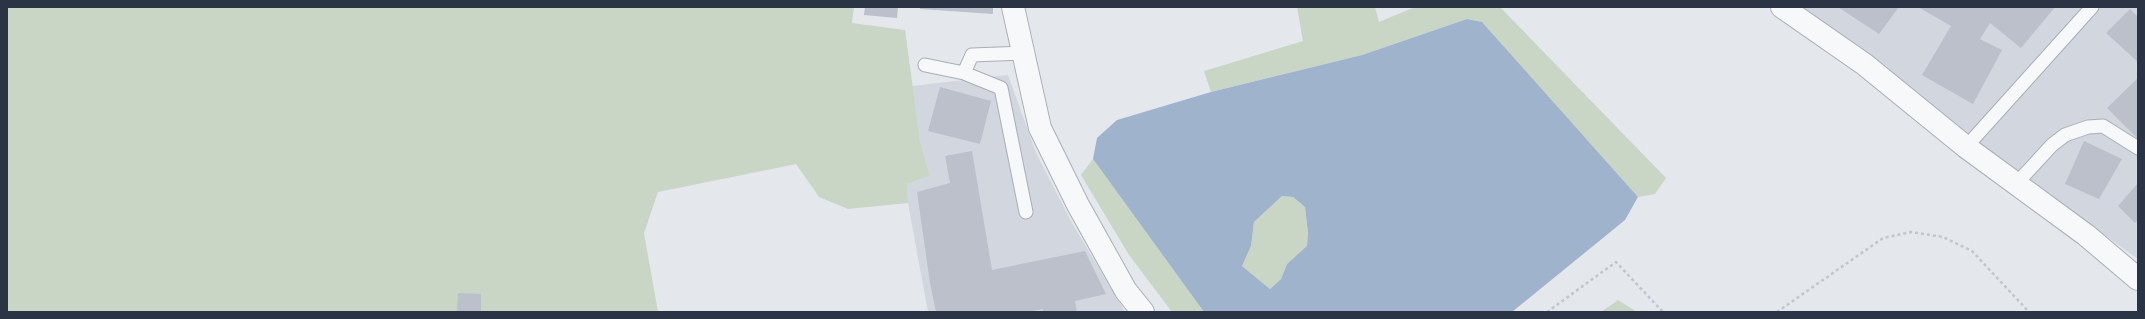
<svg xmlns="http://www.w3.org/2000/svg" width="2145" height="319" viewBox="0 0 2145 319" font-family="'DM Sans',sans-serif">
<rect width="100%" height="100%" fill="#e4e7ec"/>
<path fill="#d2d6de" d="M 1802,7 L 2138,7 L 2138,259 L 1985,149 Z
M 1008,75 L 1036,153 L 1072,223 L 1125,312 L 928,312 L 908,203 L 907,184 L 930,176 L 920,141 L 912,86 Z"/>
<path fill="#c9d6c5" d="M 7,7 L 854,7 L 852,23 L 905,30 L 920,141 L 930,176 L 907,184 L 908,203 L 848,209 L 819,197 L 796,164 L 658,192 L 644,233 L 658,312 L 7,312 Z
M 1297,7 L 1375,7 L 1379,22 L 1415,7 L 1500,7 L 1666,178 L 1655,194 L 1638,197 L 1482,22 L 1467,19 L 1362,55 L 1211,92 L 1204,71 L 1303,41 Z
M 1093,159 L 1204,312 L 1172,312 L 1129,255 L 1081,175 Z
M 1282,196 L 1293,197 L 1305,207 L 1308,233 L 1307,247 L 1287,264 L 1281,279 L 1270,289 L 1242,266 L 1251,246 L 1254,222 Z
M 1618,300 L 1637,312 L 1601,312 Z"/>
<path fill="#9fb4cc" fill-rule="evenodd" d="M 1467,19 L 1482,22 L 1638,197 L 1625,220 L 1512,312 L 1204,312 L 1093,159 L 1097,138 L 1117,120 L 1211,92 L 1362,55 ZM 1282,196 L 1293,197 L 1305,207 L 1308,233 L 1307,246 L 1287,264 L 1281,279 L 1270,289 L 1242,266 L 1251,246 L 1254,222 Z"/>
<path fill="#bbc0ca" d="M 865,7 L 898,7 L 897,18 L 864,15 Z
M 920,7 L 993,7 L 993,14 L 920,9 Z
M 1838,7 L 1899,7 L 1879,34 Z
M 1918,7 L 2055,7 L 2021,48 L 1990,23 L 1980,39 L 2002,50 L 1973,104 L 1922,75 L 1951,26 Z
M 2130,9 L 2138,17 L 2138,62 L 2106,33 Z
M 2138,78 L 2138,139 L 2107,108 Z
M 940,87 L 991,101 L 980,144 L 928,131 Z
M 2084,141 L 2122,159 L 2099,199 L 2065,184 Z
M 972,151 L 992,270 L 1085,251 L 1106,294 L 1075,301 L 1077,312 L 1043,312 L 1043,309 L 1028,312 L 936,312 L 930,283 L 917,192 L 950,183 L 945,156 Z
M 2138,183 L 2138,219 L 2135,223 L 2118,206 Z
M 458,293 L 481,294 L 481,312 L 457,312 Z"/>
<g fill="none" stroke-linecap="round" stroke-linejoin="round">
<g stroke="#a9aeb7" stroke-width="15">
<path id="service" d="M 925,65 L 964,73 L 972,55 L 1023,53
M 964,73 L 1001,88 L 1026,212
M 1966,147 L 2092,7
M 2016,184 L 2052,145 L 2065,135 L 2088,127 L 2103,126 L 2138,148"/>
</g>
<g stroke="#a9aeb7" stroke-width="24">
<path id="minor" d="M 1013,7 L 1040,128 L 1078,205 L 1126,291 L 1143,312
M 1782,7 L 1864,64 L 1966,147 L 2086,235 L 2138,279"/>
</g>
<path stroke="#c2c5cb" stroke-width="2.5" stroke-dasharray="3 3" stroke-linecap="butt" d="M 1547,312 L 1616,262 L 1663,312
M 1777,312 L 1883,238 L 1911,232 L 1943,237 L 1972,251 L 2029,312"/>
<use href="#service" stroke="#f7f8fa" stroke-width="13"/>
<use href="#minor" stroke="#f7f8fa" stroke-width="22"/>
</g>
<rect width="2145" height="319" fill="none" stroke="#2b3445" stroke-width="16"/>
</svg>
